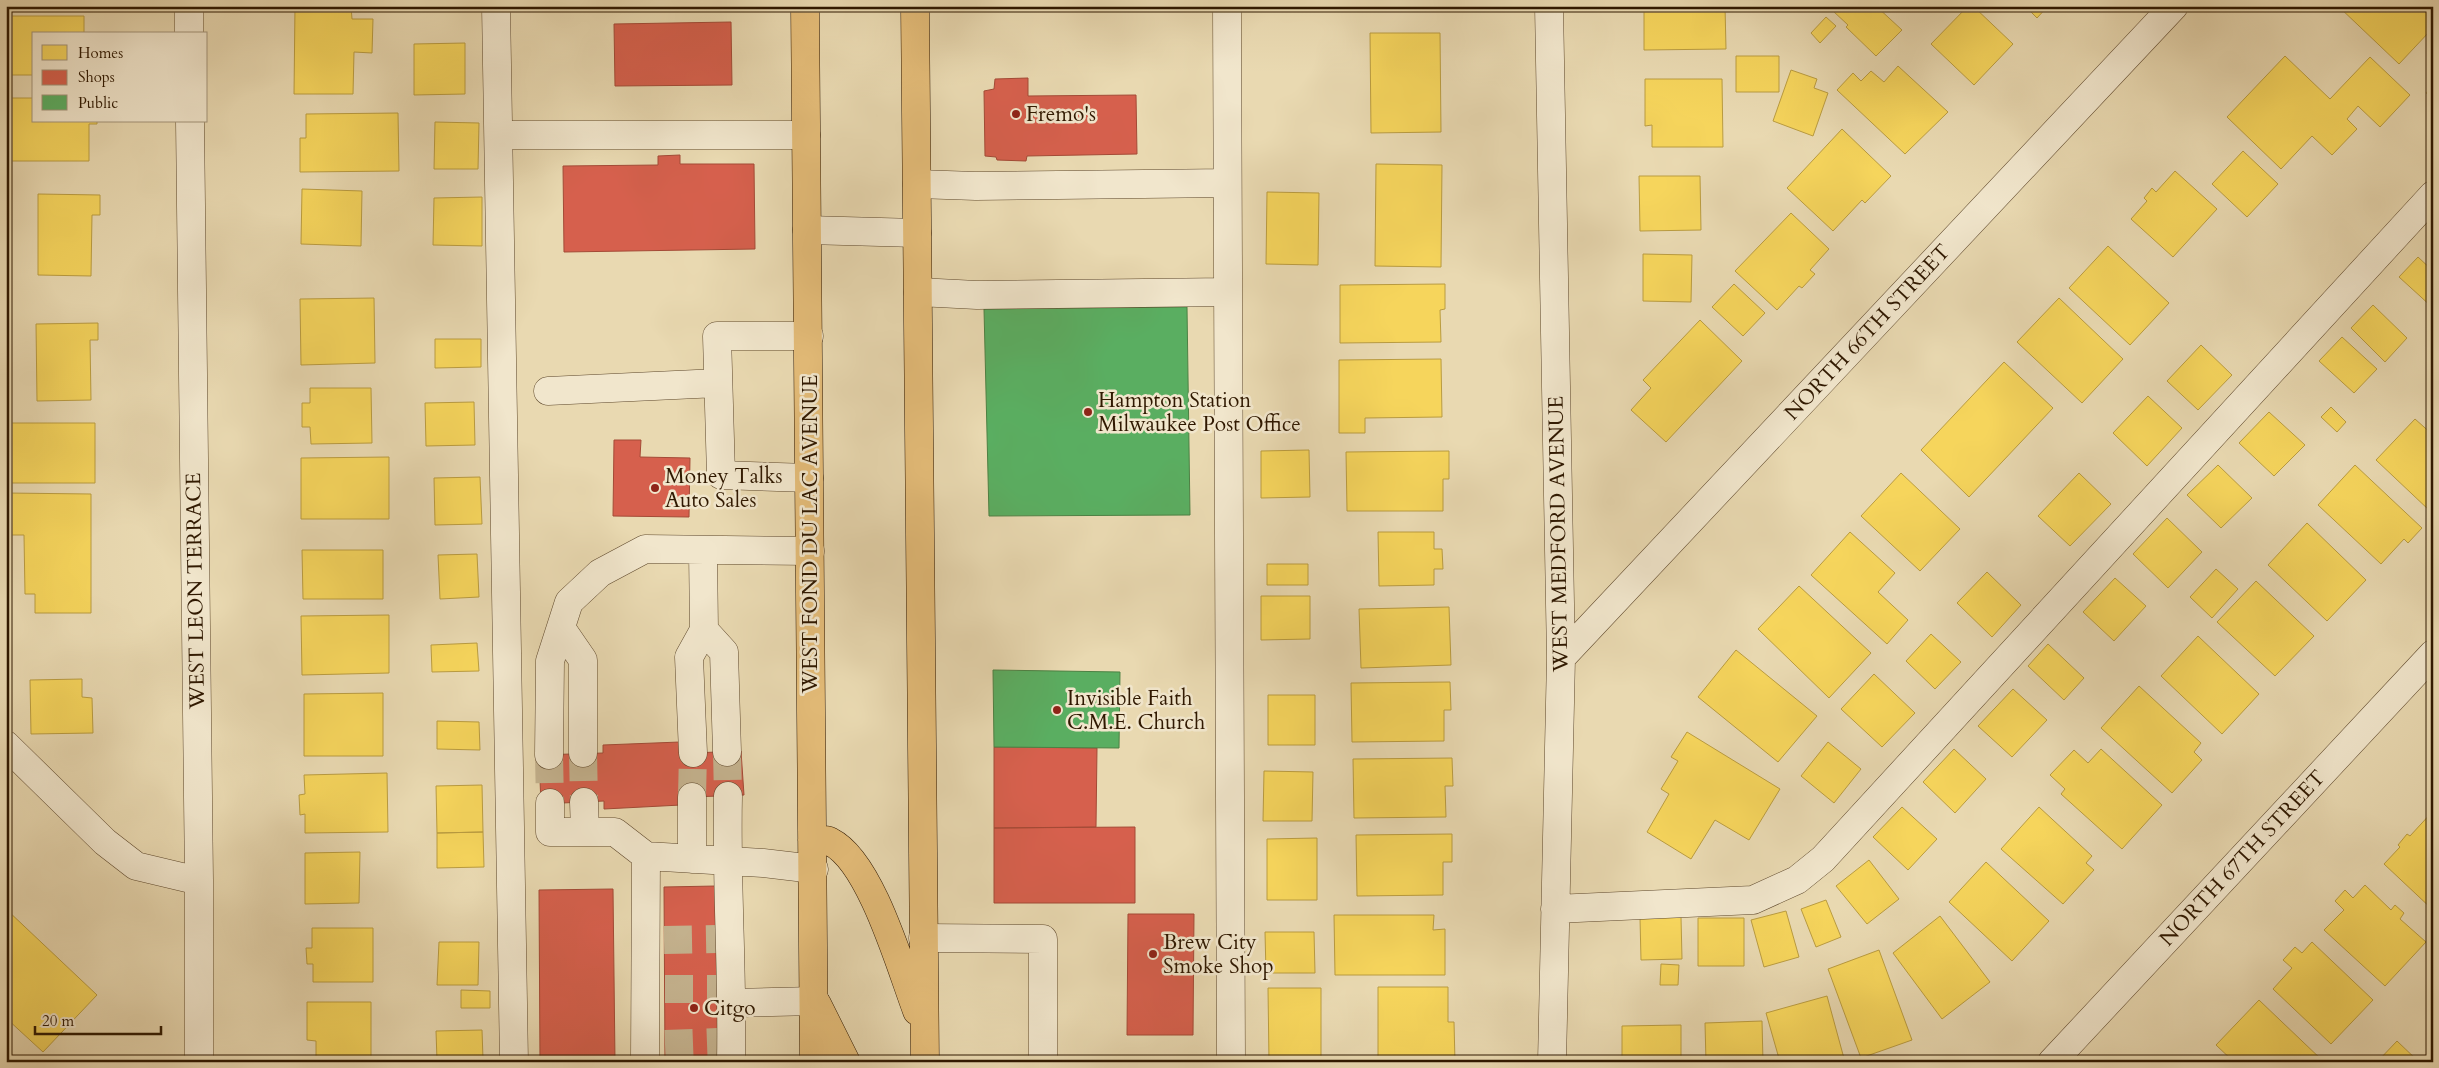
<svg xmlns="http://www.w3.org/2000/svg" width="2439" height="1068" viewBox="0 0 2439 1068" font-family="Cardo,serif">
<rect width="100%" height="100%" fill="#e9d9b1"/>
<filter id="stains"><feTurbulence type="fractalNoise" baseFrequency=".004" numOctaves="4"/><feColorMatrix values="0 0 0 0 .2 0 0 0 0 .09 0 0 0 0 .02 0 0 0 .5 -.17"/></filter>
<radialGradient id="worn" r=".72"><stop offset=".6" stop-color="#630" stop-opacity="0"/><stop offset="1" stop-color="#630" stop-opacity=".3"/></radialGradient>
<path fill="#f6d55c" stroke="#ba9c40" d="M 295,6 L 351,6 L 352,19 L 373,19 L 372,53 L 354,52 L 353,94 L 294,94 Z
M 1644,6 L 1725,6 L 1726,49 L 1644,50 Z
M 1838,6 L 1876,6 L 1902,30 L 1876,56 L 1846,27 L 1848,25 L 1833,11 Z
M 1968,6 L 1973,6 L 2013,44 L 1974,85 L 1931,44 Z
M 2025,6 L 2048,6 L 2037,18 Z
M 2338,6 L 2424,6 L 2433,14 L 2433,20 L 2427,27 L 2430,31 L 2399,64 Z
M 6,16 L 84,16 L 84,34 L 34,34 L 34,75 L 6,75 Z
M 1826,17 L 1836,26 L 1820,43 L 1811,33 Z
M 1370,33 L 1440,33 L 1441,132 L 1371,133 Z
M 465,43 L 465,94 L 414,95 L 414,44 Z
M 1736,56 L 1779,56 L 1779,92 L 1736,92 Z
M 2285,56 L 2330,99 L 2370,57 L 2410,95 L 2380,127 L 2358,106 L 2347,119 L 2357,129 L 2332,155 L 2312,136 L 2281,169 L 2227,117 Z
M 1898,66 L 1948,112 L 1905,154 L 1837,90 L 1853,73 L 1861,81 L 1871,71 L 1884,82 Z
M 1791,70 L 1817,79 L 1814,88 L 1828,93 L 1813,136 L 1773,121 Z
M 1645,79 L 1722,79 L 1723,147 L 1652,147 L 1652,125 L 1645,126 Z
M 2433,85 L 2433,99 L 2426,93 Z
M 6,98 L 34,98 L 34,121 L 97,121 L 97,124 L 89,124 L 89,161 L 6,161 Z
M 398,113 L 399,171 L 300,172 L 300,138 L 306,138 L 306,114 Z
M 435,122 L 479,123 L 478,169 L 434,169 Z
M 1842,129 L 1891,176 L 1865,203 L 1862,200 L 1833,231 L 1787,188 Z
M 2243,151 L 2278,184 L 2247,217 L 2212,184 Z
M 1376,164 L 1442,165 L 1441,267 L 1375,266 Z
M 2175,171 L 2217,209 L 2173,257 L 2131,219 L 2147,201 L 2144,198 L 2152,188 L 2156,192 Z
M 1639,176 L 1700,176 L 1701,230 L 1640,231 Z
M 302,189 L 362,191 L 361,246 L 301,244 Z
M 1267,192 L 1319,193 L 1318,265 L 1266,264 Z
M 38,194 L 100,195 L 100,215 L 92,215 L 91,276 L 38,275 Z
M 482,197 L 482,246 L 433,245 L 434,198 Z
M 1791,213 L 1829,249 L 1810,270 L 1815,274 L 1802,288 L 1799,286 L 1777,310 L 1735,271 Z
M 2108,246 L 2169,303 L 2130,345 L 2069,288 Z
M 1643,254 L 1692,255 L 1691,302 L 1643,301 Z
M 2418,257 L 2433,271 L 2432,307 L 2399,277 Z
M 1445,284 L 1445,309 L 1440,310 L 1441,342 L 1340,343 L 1340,285 Z
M 1734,284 L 1765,313 L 1743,336 L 1712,307 Z
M 374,298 L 375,363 L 301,365 L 300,299 Z
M 2059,298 L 2123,359 L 2082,403 L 2017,342 Z
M 2373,305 L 2407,338 L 2385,362 L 2351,328 Z
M 1700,320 L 1742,361 L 1666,442 L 1631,410 L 1651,388 L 1643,380 Z
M 98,323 L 98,340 L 90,340 L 91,400 L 37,401 L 36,324 Z
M 2342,337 L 2377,369 L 2354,393 L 2319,361 Z
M 435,339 L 481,339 L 481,367 L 435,368 Z
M 2201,345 L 2232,375 L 2198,410 L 2167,381 Z
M 1441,359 L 1442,417 L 1365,418 L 1365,433 L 1339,433 L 1339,360 Z
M 2004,362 L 2053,408 L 1969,497 L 1921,450 Z
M 310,388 L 371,388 L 372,443 L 311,444 L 310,427 L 302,427 L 302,403 L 310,403 Z
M 2148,396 L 2182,428 L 2147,466 L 2113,433 Z
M 474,402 L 475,445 L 426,446 L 425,403 Z
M 2331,407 L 2346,422 L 2337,432 L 2321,417 Z
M 2269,412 L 2305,445 L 2274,476 L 2239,443 Z
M 2415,419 L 2433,435 L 2433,508 L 2430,511 L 2376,460 Z
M 8,423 L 95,423 L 95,483 L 8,483 Z
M 1309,450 L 1310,497 L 1261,498 L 1261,451 Z
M 1449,451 L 1449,479 L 1443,479 L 1443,511 L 1347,511 L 1346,452 Z
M 389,457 L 389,519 L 301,519 L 301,458 Z
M 2218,465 L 2252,498 L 2221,528 L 2187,495 Z
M 2355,465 L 2422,528 L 2408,543 L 2404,539 L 2381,564 L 2318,505 Z
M 1901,473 L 1960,529 L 1920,571 L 1861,516 Z
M 2079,473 L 2111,504 L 2070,546 L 2038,516 Z
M 480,477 L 482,524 L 435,525 L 434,478 Z
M 6,493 L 91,494 L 91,613 L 35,613 L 35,594 L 25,594 L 24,535 L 6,535 Z
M 2167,518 L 2202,552 L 2168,588 L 2133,554 Z
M 2307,523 L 2366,580 L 2327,621 L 2268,565 Z
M 1378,532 L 1434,532 L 1434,549 L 1442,549 L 1443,569 L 1434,569 L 1434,585 L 1379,586 Z
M 1850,532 L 1895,573 L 1878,592 L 1908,620 L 1887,644 L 1811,575 Z
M 302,550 L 383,550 L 383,599 L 303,599 Z
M 477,554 L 479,597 L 440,599 L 438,555 Z
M 1267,564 L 1308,564 L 1308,585 L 1267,585 Z
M 2216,569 L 2238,589 L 2212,618 L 2190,597 Z
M 1987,572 L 2021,605 L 1992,637 L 1957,603 Z
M 2115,578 L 2146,606 L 2114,641 L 2083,612 Z
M 2256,581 L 2314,636 L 2275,676 L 2217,622 Z
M 1799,586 L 1871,653 L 1829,698 L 1758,629 Z
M 1261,596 L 1310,596 L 1310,639 L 1261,640 Z
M 1449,607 L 1451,665 L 1361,668 L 1359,609 Z
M 389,615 L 389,673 L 302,675 L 301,616 Z
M 1931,634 L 1961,662 L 1935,689 L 1906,661 Z
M 2198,636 L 2259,694 L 2222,734 L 2161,676 Z
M 477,643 L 479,671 L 432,672 L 431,645 Z
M 2048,644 L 2084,678 L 2064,700 L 2028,666 Z
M 1736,650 L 1817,716 L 1778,762 L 1698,697 Z
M 1874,674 L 1915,713 L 1882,747 L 1841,709 Z
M 82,679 L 82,697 L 92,698 L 93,733 L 31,734 L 30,680 Z
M 1450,682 L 1451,710 L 1444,710 L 1444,741 L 1352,742 L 1351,683 Z
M 2139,686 L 2201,743 L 2194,752 L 2202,760 L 2172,793 L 2101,728 Z
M 2013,689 L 2047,720 L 2012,757 L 1978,726 Z
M 383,693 L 383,756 L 304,756 L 304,694 Z
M 1268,695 L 1315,695 L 1315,745 L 1268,745 Z
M 437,721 L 479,722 L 480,750 L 437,749 Z
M 1687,732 L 1780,789 L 1749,840 L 1715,820 L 1691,859 L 1647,832 L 1669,794 L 1661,789 L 1678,761 L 1671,757 Z
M 1828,742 L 1861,769 L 1834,803 L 1801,776 Z
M 1954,749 L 1986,779 L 1955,813 L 1923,782 Z
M 2101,749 L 2162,805 L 2122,849 L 2061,794 L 2065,789 L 2050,775 L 2074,750 L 2088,763 Z
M 1452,758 L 1453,786 L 1445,786 L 1446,817 L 1354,818 L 1353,759 Z
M 1264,771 L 1313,772 L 1312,821 L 1263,821 Z
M 387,773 L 388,832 L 305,833 L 305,814 L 300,815 L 299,795 L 305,794 L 304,775 Z
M 482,785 L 483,832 L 437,833 L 436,786 Z
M 1902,807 L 1937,839 L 1908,870 L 1873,837 Z
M 2039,807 L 2092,856 L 2086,863 L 2094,870 L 2063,904 L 2001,849 Z
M 2433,811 L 2433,910 L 2384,864 L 2400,847 L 2398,845 L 2407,834 L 2410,836 Z
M 483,832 L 484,867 L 437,868 L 437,833 Z
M 1452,834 L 1452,862 L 1443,862 L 1443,895 L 1357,896 L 1356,835 Z
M 1317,838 L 1317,900 L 1267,900 L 1267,839 Z
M 360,852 L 359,903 L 305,904 L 305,853 Z
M 1869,860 L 1899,899 L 1867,924 L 1836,886 Z
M 1986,862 L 2049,921 L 2012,961 L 1949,902 Z
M 2365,885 L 2391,910 L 2395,905 L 2404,913 L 2400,919 L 2426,942 L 2385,986 L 2324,930 L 2344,910 L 2335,901 L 2345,890 L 2353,898 Z
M 1826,900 L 1841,937 L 1816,947 L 1801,909 Z
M 6,909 L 97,995 L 43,1052 L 6,1018 L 11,1013 L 6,1008 Z
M 1786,911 L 1799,957 L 1764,967 L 1751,920 Z
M 1334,915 L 1434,915 L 1433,930 L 1445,929 L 1445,975 L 1335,975 Z
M 1940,916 L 1990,982 L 1942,1019 L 1893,953 Z
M 1681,917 L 1682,959 L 1641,960 L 1640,918 Z
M 1698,918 L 1744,918 L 1744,966 L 1698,966 Z
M 312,928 L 373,928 L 373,982 L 313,982 L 313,964 L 307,964 L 306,948 L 312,948 Z
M 1265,932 L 1314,932 L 1315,973 L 1266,973 Z
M 439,942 L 479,942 L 478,985 L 437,985 Z
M 2312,942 L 2373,1000 L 2331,1044 L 2273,989 L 2292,968 L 2283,960 L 2295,947 L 2302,953 Z
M 1879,950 L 1912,1040 L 1861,1058 L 1828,969 Z
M 1661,964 L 1679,965 L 1678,985 L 1660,985 Z
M 1378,987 L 1448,987 L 1448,1022 L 1454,1022 L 1455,1062 L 1378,1062 Z
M 1268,988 L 1321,988 L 1321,1062 L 1269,1062 Z
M 461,990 L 490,991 L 490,1008 L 461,1008 Z
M 1827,996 L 1845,1062 L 1780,1062 L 1766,1013 Z
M 2259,1000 L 2324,1062 L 2234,1062 L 2216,1045 Z
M 307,1002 L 371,1002 L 371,1060 L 316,1060 L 316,1041 L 307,1040 Z
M 1762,1021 L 1763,1062 L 1706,1062 L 1705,1023 Z
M 1681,1025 L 1681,1062 L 1622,1062 L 1622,1026 Z
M 482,1030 L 483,1059 L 437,1060 L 436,1031 Z
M 2397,1041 L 2419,1062 L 2377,1062 Z"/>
<path fill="#d6604d" stroke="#a44a36" d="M 731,22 L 732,85 L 615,86 L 614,24 Z
M 1028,78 L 1028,96 L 1136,95 L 1137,154 L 1027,156 L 1026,161 L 997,160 L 996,157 L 985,156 L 984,91 L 994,89 L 995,79 Z
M 680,155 L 680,164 L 754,164 L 755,249 L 564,252 L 563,166 L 658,165 L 658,156 Z
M 614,440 L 641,440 L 640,457 L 690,458 L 689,517 L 613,516 Z
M 680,742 L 693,753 L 741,751 L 744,795 L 692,797 L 681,805 L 604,809 L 604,801 L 541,804 L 539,755 L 603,753 L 603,745 Z
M 994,747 L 1097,748 L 1096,827 L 994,828 Z
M 1135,827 L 1135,903 L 994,903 L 994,828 Z
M 716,886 L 718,1062 L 665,1062 L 664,887 Z
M 613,889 L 615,1062 L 540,1062 L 539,890 Z
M 1128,914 L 1194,914 L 1193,1035 L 1127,1035 Z"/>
<path fill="#5aae61" stroke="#4d8144" d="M 1187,307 L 1190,515 L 989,516 L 984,309 Z
M 993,670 L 1120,672 L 1119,748 L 994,747 Z"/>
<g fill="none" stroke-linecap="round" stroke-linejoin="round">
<path stroke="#c4b28e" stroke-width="28" stroke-dasharray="28 14" stroke-linecap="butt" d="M 727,752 L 728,796
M 583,753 L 584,802
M 549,755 L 550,803
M 692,797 L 693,753
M 664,940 L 717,939
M 665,989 L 718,989
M 665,1044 L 718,1042"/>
<g stroke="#5e482c" stroke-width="29">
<path id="minor" d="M 189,6 L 189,34
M 496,6 L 514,1062
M 1227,6 L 1231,1062
M 1549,6 L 1561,658 L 1552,1062
M 190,121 L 199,881 L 199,1062
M 499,135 L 806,135
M 917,184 L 976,186 L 1227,183
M 807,230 L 917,233
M 918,292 L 977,295 L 1227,292
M 809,336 L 717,336 L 721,475 L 809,478
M 548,391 L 718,383
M 703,551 L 704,630 L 724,652 L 727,752
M 561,628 L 583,660 L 583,753
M 1561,658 L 2174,6
M 6,745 L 105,842 L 136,866 L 199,881
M 693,753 L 689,657 L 704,630
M 549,755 L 550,661 L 569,602 L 600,573 L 645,549 L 810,551
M 728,796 C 726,885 733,973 731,1062
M 584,802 L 585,832
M 550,803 L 550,832 L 615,832 L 646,856 L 645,1062
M 646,856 L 763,863 L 814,869
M 692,859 L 692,797
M 1555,909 L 1753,900 L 1797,880 L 1823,859 L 2433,195
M 923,938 L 1043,939 L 1043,1062
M 732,1003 L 815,1001
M 2052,1062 L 2433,654"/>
</g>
<g stroke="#2f1800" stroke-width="29">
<path id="major" d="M 805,6 L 814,1062
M 915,6 L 925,1062
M 812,840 C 818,840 827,839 831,842 C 871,862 901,969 917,1011
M 817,1004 L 846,1062"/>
</g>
<use href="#minor" stroke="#f1e6cc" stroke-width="28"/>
<use href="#major" stroke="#e4bc78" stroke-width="28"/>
</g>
<g fill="#8f2418" stroke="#f1e6cc" stroke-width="2">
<circle cx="1016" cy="114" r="5"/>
<circle cx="1088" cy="412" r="5"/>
<circle cx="655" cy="488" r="5"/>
<circle cx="1057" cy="710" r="5"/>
<circle cx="1153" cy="954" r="5"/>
<circle cx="694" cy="1008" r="5"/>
</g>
<g text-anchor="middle" stroke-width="5" stroke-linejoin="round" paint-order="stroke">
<g font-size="21" fill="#2f1800" stroke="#f1e6cc" text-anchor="start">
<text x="1026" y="121">Fremo's</text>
<text x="1098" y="407">Hampton Station<tspan x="1098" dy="24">Milwaukee Post Office</tspan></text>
<text x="665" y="483">Money Talks<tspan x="665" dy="24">Auto Sales</tspan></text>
<text x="1067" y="705">Invisible Faith<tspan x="1067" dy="24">C.M.E. Church</tspan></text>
<text x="1163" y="949">Brew City<tspan x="1163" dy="24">Smoke Shop</tspan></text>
<text x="704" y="1015">Citgo</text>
</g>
<g font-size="21" fill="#2f1800" stroke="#f1e6cc">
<text transform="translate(1867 332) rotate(-47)" y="7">NORTH 66TH STREET</text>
<text transform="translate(810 534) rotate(-90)" y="7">WEST FOND DU LAC AVENUE</text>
<text transform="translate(1558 534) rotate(-91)" y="7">WEST MEDFORD AVENUE</text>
<text transform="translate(195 591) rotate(-91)" y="7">WEST LEON TERRACE</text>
<text transform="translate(2242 858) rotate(-47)" y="7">NORTH 67TH STREET</text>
</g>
</g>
<rect width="2439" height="1068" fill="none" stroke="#e9d9b1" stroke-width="25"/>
<rect x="8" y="8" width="2424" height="1053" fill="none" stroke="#2f1800" stroke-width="2.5"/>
<rect x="12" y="12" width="2414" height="1043" fill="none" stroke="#2f1800"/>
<rect x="32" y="32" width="175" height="90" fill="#f1e6cc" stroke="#a3947a"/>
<rect x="42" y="45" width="25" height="15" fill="#f6d55c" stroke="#a3947a"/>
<text x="78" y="58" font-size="15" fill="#2f1800">Homes</text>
<rect x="42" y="70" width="25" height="15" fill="#d6604d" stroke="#a3947a"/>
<text x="78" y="82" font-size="15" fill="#2f1800">Shops</text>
<rect x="42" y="95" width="25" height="15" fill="#5aae61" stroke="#a3947a"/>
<text x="78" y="108" font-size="15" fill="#2f1800">Public</text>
<path d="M35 1026v8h126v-8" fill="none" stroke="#2f1800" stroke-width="2.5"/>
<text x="42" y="1026" font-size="15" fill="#2f1800" stroke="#f1e6cc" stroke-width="4" paint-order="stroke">20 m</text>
<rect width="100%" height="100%" filter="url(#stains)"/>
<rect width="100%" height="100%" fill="url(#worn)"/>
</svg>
